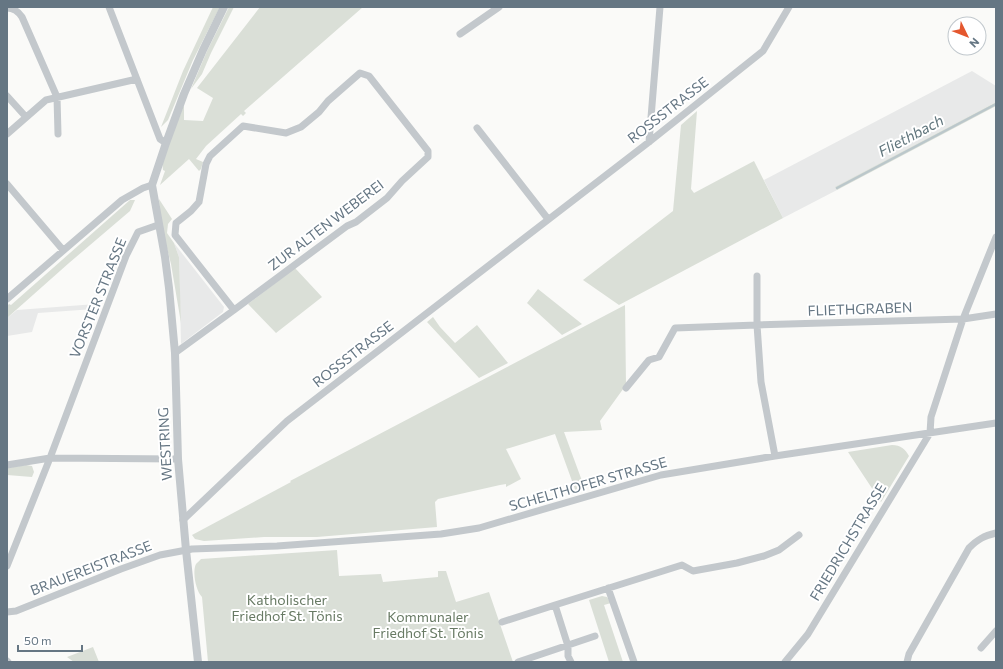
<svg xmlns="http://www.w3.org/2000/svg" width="1003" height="669" viewBox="0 0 1003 669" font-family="Commissioner,sans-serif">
<rect width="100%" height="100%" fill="#fafaf8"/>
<path fill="#e8e9e9" d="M 972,71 L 996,86 L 996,102 L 836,187 L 837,190 L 783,218 L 764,180 Z
M 174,243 L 224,307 L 223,312 L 181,344 L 179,257 Z
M 96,304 L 94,309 L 38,313 L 32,332 L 7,336 L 7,318 L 17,310 Z"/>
<path fill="#dadfd7" d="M 213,7 L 220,7 L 193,60 L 168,120 L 161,127 L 183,71 Z
M 229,7 L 234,7 L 211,53 L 202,74 L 191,89 L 207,51 Z
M 260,7 L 363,7 L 244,111 L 246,113 L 243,116 L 241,114 L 206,146 L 196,159 L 203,162 L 201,169 L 199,171 L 189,159 L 160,185 L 165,171 L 163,170 L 162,161 L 184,105 L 184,120 L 203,121 L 213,98 L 197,88 Z
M 996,102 L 996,106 L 837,190 L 835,187 Z
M 697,111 L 691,189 L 694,193 L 754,161 L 783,218 L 619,305 L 583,280 L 673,211 L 681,125 Z
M 159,199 L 172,219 L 168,224 L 167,233 L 174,243 L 179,257 L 181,323 L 171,264 L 160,221 Z
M 130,200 L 135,200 L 130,211 L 69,263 L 7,318 L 7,306 L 9,304 L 11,305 Z
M 295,268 L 322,297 L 276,333 L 248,304 Z
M 538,289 L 582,324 L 562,335 L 527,303 Z
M 625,305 L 626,385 L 600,421 L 602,430 L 564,432 L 585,489 L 576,492 L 555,434 L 506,449 L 521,479 L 506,487 L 506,484 L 500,485 L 438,499 L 435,502 L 437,527 L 317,537 L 264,537 L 204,541 L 195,539 L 192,535 L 291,482 L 290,481 Z
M 433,317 L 440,327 L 455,343 L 477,325 L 508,363 L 479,378 L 427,322 Z
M 892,445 C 901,445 905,449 909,456 L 881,502 L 848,452 Z
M 26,465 L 32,466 L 34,472 L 32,477 L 7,475 L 7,468 Z
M 337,550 L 339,576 L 381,574 L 383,582 L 438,577 L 438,571 L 446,571 L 456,602 L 489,592 L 513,662 L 208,662 L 202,597 C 196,591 192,572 196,564 C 198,562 200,560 201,559 Z
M 602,596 L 607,597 L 611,603 L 604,605 L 623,662 L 609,662 L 589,600 Z
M 93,647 L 99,662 L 74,662 L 67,657 Z"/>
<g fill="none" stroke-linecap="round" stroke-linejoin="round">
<path stroke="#bbc7cb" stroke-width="2.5" d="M 837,188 L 996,104"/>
<path stroke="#c3c8cc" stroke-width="7" d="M 109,7 L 160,139 L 166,143
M 7,8 C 14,8 18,11 22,17 L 57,97 L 58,134
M 460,34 L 499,7
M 7,96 L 26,117
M 477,128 L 548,219
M 7,134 L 46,100 L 137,79
M 649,142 L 660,7
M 7,184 L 63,250
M 7,299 L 122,200 L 143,188 L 152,185
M 175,353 L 234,310 L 175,235 L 176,223 L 191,211 L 199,202 L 206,164 L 210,156 L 243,126 L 286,133 L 301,127 L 319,112 L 328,101 L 360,73 L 369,76 L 428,151 L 428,157 L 402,181 L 387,198 L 356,222 L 347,226 L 234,310
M 626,388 L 649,360 L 659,357 L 675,328 L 757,325 L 757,276
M 775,456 L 761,382 L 757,325 L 963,319 L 996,314
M 7,465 L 50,458 L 178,459
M 183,520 L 287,421 L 649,142 L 763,51 L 789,7
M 7,566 L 50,458 L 126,256 L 138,232 L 158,225
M 608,588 L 634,662
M 7,612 L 16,611 L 121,569 L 160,555 L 192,549 L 277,546 L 441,534 L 479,528 L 661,475 L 775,456 L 996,423
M 502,622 L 555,605
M 981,648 L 996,631
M 7,661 L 8,662
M 518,662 L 595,636
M 571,662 L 568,656 L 568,646 L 555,605 L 682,565 L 693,571 L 737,563 L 764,556 L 779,550 L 799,535
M 785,662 L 808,634 L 930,433 L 931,417 L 963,319 L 996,237
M 907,662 L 909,654 L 969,548 C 978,539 984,536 996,533"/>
<path stroke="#c3c8cc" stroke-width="8" d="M 198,662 L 186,550 L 178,459 L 175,353 L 169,288 L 165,257 L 152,185 L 166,143 L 184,94 L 203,50 L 224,7"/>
</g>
<g text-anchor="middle" stroke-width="4" stroke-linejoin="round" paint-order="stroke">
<g font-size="14" fill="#657683" stroke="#fff">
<text transform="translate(668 110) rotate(-38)" y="5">ROSSSTRASSE</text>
<text transform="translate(326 225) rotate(-37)" y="5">ZUR ALTEN WEBEREI</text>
<text transform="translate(98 298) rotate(-68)" y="5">VORSTER STRASSE</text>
<text transform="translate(860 309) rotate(-2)" y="5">FLIETHGRABEN</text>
<text transform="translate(353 354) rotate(-38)" y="5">ROSSSTRASSE</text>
<text transform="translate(165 444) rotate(-93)" y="5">WESTRING</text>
<text transform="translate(588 484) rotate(-16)" y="5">SCHELTHOFER STRASSE</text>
<text transform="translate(848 542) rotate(-59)" y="5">FRIEDRICHSTRASSE</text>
<text transform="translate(91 568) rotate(-21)" y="5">BRAUEREISTRASSE</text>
</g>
<g font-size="14" fill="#687a64" stroke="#fff">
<text x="287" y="605">Katholischer<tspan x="287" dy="16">Friedhof St. Tönis</tspan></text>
<text x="428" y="622">Kommunaler<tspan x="428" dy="16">Friedhof St. Tönis</tspan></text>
</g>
<g font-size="15" font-style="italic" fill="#60757c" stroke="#fff">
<text transform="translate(911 136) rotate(-28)" y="5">Fliethbach</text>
</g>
</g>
<rect width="1003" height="669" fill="none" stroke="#657683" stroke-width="16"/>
<g transform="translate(967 36) rotate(133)"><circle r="19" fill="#ffffff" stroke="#c1c8cd"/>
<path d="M0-3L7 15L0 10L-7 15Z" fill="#e4572e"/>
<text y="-6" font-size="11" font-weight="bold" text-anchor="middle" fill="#657683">N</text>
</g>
<path d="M18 645v6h64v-6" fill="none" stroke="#657683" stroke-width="2"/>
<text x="24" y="645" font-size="12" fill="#657683" stroke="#ffffff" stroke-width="3" paint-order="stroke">50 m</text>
</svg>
